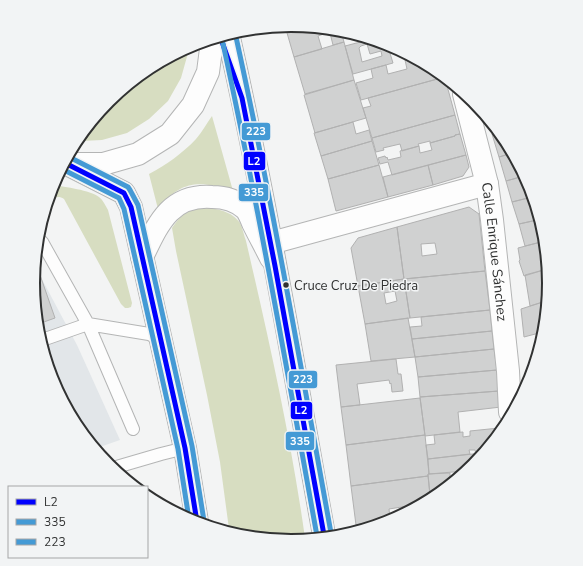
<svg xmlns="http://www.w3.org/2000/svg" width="583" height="566" viewBox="0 0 583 566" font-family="'Nunito Sans',sans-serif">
<rect width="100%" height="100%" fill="#f3f4f4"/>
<path fill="#e2e6e9" d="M 36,268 L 77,345 L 120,440 L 97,448 L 53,382 L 34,283 Z"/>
<path fill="#d7ddc1" d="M 188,48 L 188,53 L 181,78 L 168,101 L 149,119 L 127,133 L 102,140 L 82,141 L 109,100 Z
M 212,116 L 233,191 C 199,180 181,180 158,209 L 149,174 C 166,165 183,153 196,139 C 202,132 207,123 212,116 Z
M 53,185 C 65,187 90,190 99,197 C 103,200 105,205 108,210 L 132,303 L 131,307 L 128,308 L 125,308 L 121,304 L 64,199 C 58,195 55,198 50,200 Z
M 204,207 C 217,209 232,211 240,223 C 243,229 244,236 246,241 C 269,340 291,438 305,538 L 291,541 L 229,529 L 220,462 L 207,395 L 176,251 L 172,228 C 183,212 186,212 204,207 Z"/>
<path fill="#d0d1d1" stroke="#b1b1b1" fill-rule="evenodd" d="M 292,25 L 329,32 L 318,36 L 322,49 L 294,57 L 285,26 Z
M 330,33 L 342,35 L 344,42 L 333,45 Z
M 368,40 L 390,45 L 395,48 L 389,50 L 393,63 L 353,74 L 345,46 ZM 367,44 L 370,54 L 381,51 L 382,56 L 362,62 L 359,48 L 361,46 Z
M 344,42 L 354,80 L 305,94 L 294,57 Z
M 410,58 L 441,78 L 361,100 L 356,83 L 373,78 L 371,69 L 386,65 L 388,74 L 407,69 L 405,60 Z
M 441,78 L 446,82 L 455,115 L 372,138 L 363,108 L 371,106 L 368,98 Z
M 354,80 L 366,118 L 315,133 L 304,95 Z
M 455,115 L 460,134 L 455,135 L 455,136 L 430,143 L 430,141 L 418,144 L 419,146 L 402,151 L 400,144 L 383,148 L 384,150 L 376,152 L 372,138 Z
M 353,122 L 356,134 L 369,130 L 372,141 L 321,156 L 314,133 Z
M 495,133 L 509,154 L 499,157 L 492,134 Z
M 460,134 L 466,155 L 392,175 L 388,162 L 380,164 L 378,158 L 385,156 L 386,158 L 387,157 L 388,160 L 401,157 L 400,151 L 419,146 L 420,153 L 432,150 L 430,143 L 455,136 L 455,135 Z
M 372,141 L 379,165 L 328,179 L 321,156 Z
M 509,154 L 524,176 L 506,181 L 499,157 Z
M 466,155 L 469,167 L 463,176 L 433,185 L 428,165 Z
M 379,165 L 388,197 L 336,211 L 328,179 Z
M 428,165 L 433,185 L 388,197 L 383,177 Z
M 524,176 L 530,184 L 532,197 L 512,202 L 506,181 Z
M 532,197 L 537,220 L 519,224 L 512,202 Z
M 469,207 L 479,214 L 485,271 L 404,279 L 397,227 ZM 435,243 L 437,254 L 422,256 L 421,244 Z
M 537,220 L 541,242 L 525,246 L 519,224 Z
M 397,227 L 404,279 L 358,286 L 351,248 L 358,238 Z
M 541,242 L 547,269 L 524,276 L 519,261 L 520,260 L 518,248 Z
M 547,269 L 549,283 L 546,301 L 530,306 L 525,275 Z
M 485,271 L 490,310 L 410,318 L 404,279 Z
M 40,275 L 55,318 L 41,323 L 34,283 L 35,277 Z
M 404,279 L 410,318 L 365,324 L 358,286 ZM 395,291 L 397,301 L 386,304 L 384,293 Z
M 546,301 L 539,333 L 524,337 L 521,309 Z
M 490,310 L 492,331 L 412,339 L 410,327 L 422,326 L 421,317 Z
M 408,318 L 415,357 L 371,361 L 365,324 Z
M 492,331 L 494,349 L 415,357 L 412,339 Z
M 494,349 L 497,370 L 418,377 L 415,357 Z
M 396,359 L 398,374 L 401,374 L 403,391 L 392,392 L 391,383 L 390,384 L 389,380 L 357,384 L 360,405 L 341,407 L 336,365 Z
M 533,367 L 530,382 L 528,384 L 527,368 Z
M 497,370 L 499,391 L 420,397 L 418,377 Z
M 499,391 L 501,407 L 458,412 L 460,432 L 425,436 L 420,397 Z
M 420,398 L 425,435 L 346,445 L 341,407 Z
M 499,428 L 482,453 L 476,454 L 475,450 L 469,450 L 470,454 L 428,459 L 426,445 L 435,444 L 434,435 L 463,432 L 463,437 L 470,436 L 470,431 Z
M 425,435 L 429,474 L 428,474 L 428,476 L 351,486 L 346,445 Z
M 482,453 L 474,466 L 465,471 L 429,474 L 428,459 Z
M 450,473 L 450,481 L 430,495 L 428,474 Z
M 428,476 L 430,495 L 414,505 L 389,509 L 390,519 L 356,525 L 351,486 Z
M 390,519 L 394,519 L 390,521 L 357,528 L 356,525 Z"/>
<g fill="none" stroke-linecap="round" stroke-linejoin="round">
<g stroke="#b4b5b5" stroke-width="14">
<path id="service" d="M 42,242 L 88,324 L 149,334 L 161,340
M 45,339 L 88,324 L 133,429
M 113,468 L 161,454 L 185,448"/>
</g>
<g stroke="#b4b5b5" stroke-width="24">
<g id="minor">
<path id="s1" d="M 464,94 L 487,184 L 492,220 L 508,371 L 510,412"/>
<path d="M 271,243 L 487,184"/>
<path d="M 142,257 C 158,224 170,194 212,197 C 224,197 237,201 246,209 C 249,213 251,218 253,223 C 259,235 265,246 271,258"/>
</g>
</g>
<g stroke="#b4b5b5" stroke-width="24">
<path id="tertiary" d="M 229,38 C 266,202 294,369 324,535
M 67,164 L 124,193 L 131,207 L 185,448 L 197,522
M 72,164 L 103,164 L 138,154 L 170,134 L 193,105 L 208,72 L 212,41"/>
</g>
<use href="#service" stroke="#fdfdfd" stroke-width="12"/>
<use href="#minor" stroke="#fdfdfd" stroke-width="22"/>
<use href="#tertiary" stroke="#fdfdfd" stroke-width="22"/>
<g stroke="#f2f4f5" stroke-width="8">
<path id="bus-1" d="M 221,39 L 242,98 L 275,266 L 324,535
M 67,164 L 124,193 L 131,207 L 185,448 L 197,522"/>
</g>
<g stroke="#f2f4f5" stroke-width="8">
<path id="bus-2" d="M 222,39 C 258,204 287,370 317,536
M 64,170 L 119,198 L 124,209 L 178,449 L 189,519"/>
</g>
<g stroke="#f2f4f5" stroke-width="8">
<path id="bus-3" d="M 236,37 C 272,201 301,367 331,533
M 71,158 L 128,187 L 130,190 L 138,205 L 192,446 L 204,521"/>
</g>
<use href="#bus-1" stroke="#00f" stroke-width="5"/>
<use href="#bus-2" stroke="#449ad5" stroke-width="5"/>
<use href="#bus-3" stroke="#449ad5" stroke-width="5"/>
</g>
<circle fill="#313232" stroke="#f2f4f5" stroke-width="1.5" cx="286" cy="285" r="3.5"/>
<g text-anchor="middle" stroke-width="3" stroke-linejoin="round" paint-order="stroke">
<g font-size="13" fill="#313232" stroke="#f2f4f5" text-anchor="start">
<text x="294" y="290">Cruce Cruz De Piedra</text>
</g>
<g font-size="14" fill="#313232" stroke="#f2f4f5">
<text dy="5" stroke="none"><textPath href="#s1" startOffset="161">Calle Enrique Sánchez</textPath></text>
</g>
</g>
<path d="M0 0H583V566H0ZM40 283a251 251 0 1 1 502 0a251 251 0 1 1-502 0Z" fill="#f2f4f5" fill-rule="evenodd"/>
<path fill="none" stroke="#313232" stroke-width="2" d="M40 283a251 251 0 1 1 502 0a251 251 0 1 1-502 0Z"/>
<g stroke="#f2f4f5" stroke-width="1.5">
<rect x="241" y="122" width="30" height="19" rx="4" fill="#449ad5"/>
<rect x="243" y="151" width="23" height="20" rx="4" fill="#00f"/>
<rect x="238" y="183" width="31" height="19" rx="4" fill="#449ad5"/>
<rect x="288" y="370" width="30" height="19" rx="4" fill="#449ad5"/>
<rect x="290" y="401" width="23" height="19" rx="4" fill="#00f"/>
<rect x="285" y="431" width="30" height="20" rx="4" fill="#449ad5"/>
</g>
<g font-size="11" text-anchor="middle" font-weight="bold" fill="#fff">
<text x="256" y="135">223</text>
<text x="254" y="165">L2</text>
<text x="254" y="196">335</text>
<text x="303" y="383">223</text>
<text x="301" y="414">L2</text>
<text x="300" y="445">335</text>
</g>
<rect x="8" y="486" width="140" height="72" fill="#f2f4f5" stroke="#a5a6a7"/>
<rect x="16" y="499" width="20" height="6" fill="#0000ff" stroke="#a5a6a7"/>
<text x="44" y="506" font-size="12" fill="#313232">L2</text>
<rect x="16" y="519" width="20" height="6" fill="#449ad5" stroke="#a5a6a7"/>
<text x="44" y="526" font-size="12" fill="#313232">335</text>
<rect x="16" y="539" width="20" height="6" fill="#449ad5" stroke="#a5a6a7"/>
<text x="44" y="546" font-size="12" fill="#313232">223</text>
</svg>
